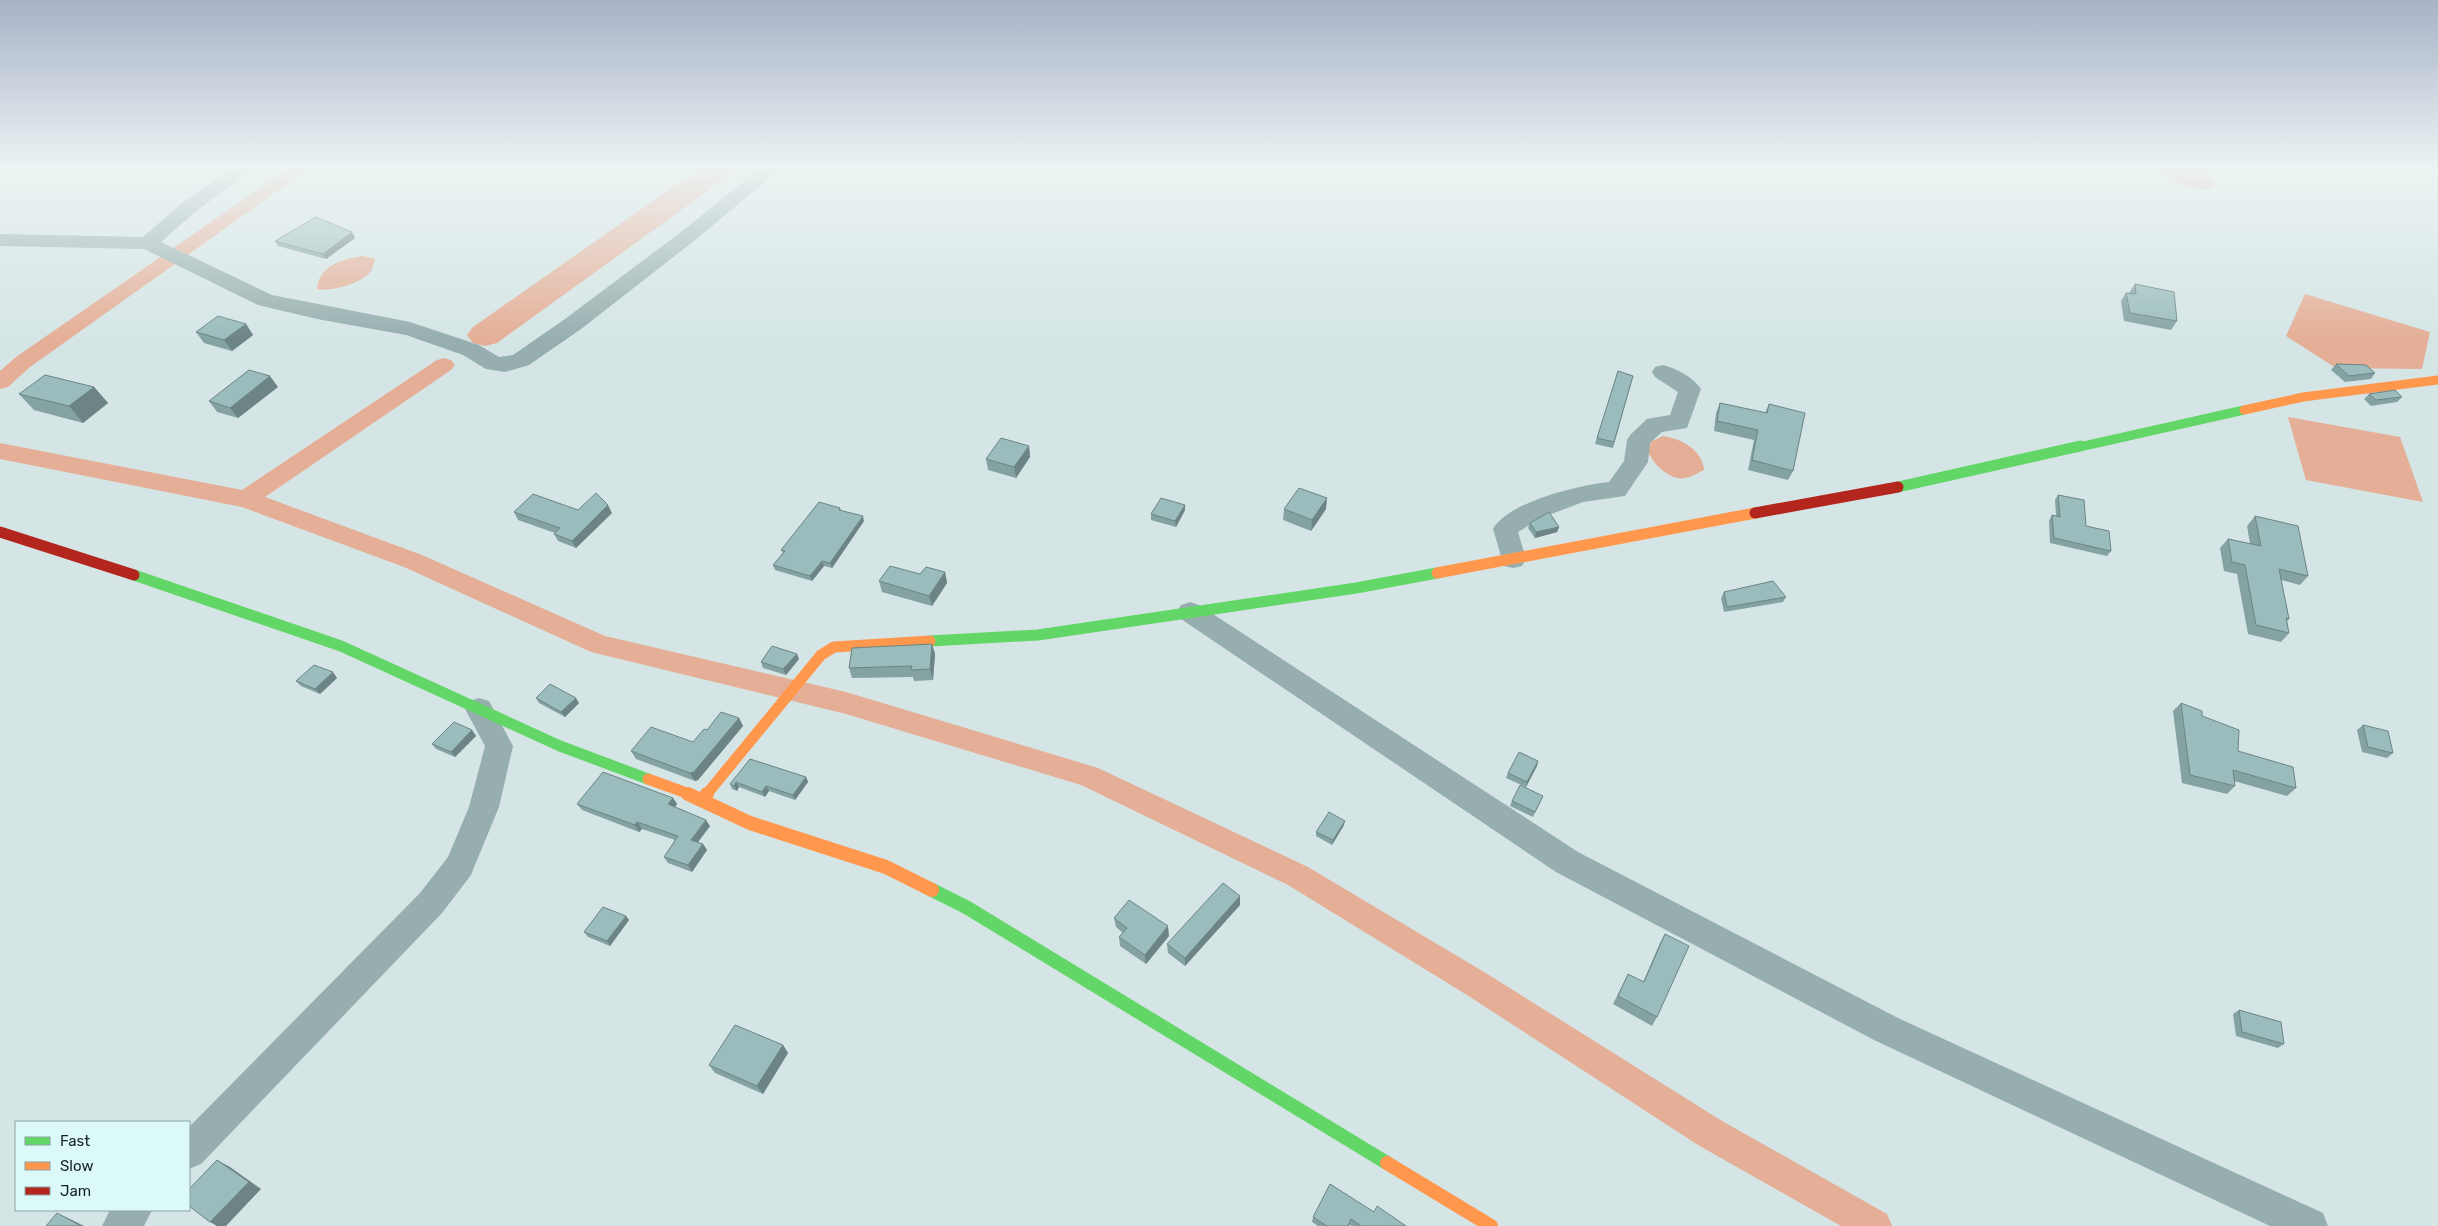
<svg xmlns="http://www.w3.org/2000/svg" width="2438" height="1226" viewBox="0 0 2438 1226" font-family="Rubik,sans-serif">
<rect width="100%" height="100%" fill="#d5e5e5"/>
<path fill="#e5ae96" d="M 2151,168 L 2209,168 L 2215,185 L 2207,190 C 2186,187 2168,181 2151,168 Z
M 363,256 L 375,259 C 374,263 373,268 371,271 C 362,283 332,292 317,289 C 319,265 343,259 363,256 Z
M 2305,294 L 2430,332 L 2422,369 L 2336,368 L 2286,336 Z
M 2288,417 L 2400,437 L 2423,502 L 2306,480 Z
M 1663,436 C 1680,438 1703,450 1704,470 C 1696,474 1687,480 1677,478 C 1663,474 1651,462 1647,448 L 1652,441 Z"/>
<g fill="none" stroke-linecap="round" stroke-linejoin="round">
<path fill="#e5ae96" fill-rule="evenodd" d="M 289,168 L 310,168 L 30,367 L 8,387 L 0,389 L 0,371 L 16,357 Z
M 444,358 L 451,360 L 455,365 L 451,370 L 265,497 L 422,555 L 605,636 L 846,692 L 1098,768 L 1308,867 L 1489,975 L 1722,1121 L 1887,1214 L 1892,1226 L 1841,1226 L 1698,1145 L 1467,995 L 1288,885 L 1081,785 L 846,714 L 591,652 L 404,567 L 242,507 L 0,459 L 0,443 L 242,490 L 437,360 Z"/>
<path fill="#e5ae96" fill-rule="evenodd" d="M 700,168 L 735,168 L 731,174 L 497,343 L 485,346 L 473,343 L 467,335 L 473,327 Z"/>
<path fill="#97aeae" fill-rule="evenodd" d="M 233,168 L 254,168 L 195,212 L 161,242 L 272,295 L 410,322 L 479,345 L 499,357 L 513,355 L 565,319 L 685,229 L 760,168 L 781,168 L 699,237 L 581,329 L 529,365 L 505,372 L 486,369 L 463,355 L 406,335 L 317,319 L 258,305 L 144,249 L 0,246 L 0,234 L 143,237 L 181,204 Z
M 1663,365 C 1676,368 1694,378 1701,389 L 1687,428 L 1662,432 L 1650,443 L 1648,462 L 1625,496 L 1583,502 L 1541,518 L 1518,532 L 1526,559 L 1522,566 L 1513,568 L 1504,566 L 1493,529 C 1508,502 1579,485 1609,482 L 1624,461 L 1627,440 L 1631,434 L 1647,419 L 1670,415 L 1678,392 L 1655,377 L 1652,372 L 1655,367 Z
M 1190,602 L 1199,605 L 1578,852 L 1898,1018 L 2323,1213 L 2328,1226 L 2270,1226 L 1874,1040 L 1556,872 L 1181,619 L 1177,612 L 1181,605 Z
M 479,698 L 489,701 L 513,746 L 499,807 L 475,865 L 471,875 L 442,913 L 201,1164 L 189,1169 L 189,1127 L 420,893 L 448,857 L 469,807 L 485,746 L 465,709 L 469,701 Z
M 110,1210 L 152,1210 L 144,1226 L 102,1226 Z"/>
<path stroke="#63d668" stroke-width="9" d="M 2075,448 L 2244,410"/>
<path stroke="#63d668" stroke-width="11" d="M 1898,487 L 2080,446
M 134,575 L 341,646 L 560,746 L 648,779
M 930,641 L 1038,635 L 1356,588 L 1437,573"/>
<path stroke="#63d668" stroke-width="14" d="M 932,890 L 966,907 L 1387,1163"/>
<path stroke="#ff974d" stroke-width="9" d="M 2244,410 L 2303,397 L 2438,380"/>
<path stroke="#ff974d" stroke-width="11" d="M 1437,573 L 1755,513
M 648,779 L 692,795
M 706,795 L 821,655 L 834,647 L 930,641"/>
<path stroke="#ff974d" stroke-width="14" d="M 688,794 L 750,823 L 886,867 L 932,890
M 703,799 L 707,794
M 1387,1163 L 1491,1226"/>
<path stroke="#b3261e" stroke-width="11" d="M 1755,513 L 1898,487
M 0,532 L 134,575"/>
</g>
<path fill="#84a2a2" d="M 355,238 L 326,259 L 278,246 L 275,241 Z
M 2135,284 L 2177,321 L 2171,330 L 2124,321 L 2121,301 L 2126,293 L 2129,293 Z
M 246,324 L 253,335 L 232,351 L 204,343 L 196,332 Z
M 2336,364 L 2375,373 L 2371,379 L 2345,382 L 2331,370 Z
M 1618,371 L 1633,376 L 1613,448 L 1595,444 Z
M 94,387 L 108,403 L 83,423 L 34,410 L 19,394 Z
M 278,387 L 238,418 L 217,412 L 209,401 Z
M 2369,394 L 2402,397 L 2397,402 L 2371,406 L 2364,399 Z
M 1720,403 L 1765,413 L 1769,404 L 1793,471 L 1788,480 L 1748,470 L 1754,440 L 1714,431 L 1716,413 Z
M 1029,446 L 1030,457 L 1016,478 L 988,470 L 986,459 Z
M 2058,495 L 2086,526 L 2111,551 L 2107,556 L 2050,543 L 2049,521 L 2052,515 L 2056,516 L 2055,500 Z
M 840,508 L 841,511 L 864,521 L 832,568 L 824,566 L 812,581 L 775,570 L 773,565 L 783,553 L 781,550 Z
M 1284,509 L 1326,509 L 1311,531 L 1283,520 Z
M 578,510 L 612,513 L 576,548 L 558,541 L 554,534 L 555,533 L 518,520 L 514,512 Z
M 1185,510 L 1176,527 L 1151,520 L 1151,514 Z
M 2255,516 L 2308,576 L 2300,585 L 2281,580 L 2289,619 L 2287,621 L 2289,633 L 2281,642 L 2248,634 L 2237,574 L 2224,571 L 2220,548 L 2228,539 L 2250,544 L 2247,526 Z
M 1530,523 L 1559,527 L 1557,532 L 1535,538 L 1528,528 Z
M 945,572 L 947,583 L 932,606 L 882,592 L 879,581 L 920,574 Z
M 1724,592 L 1786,597 L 1783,602 L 1724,612 L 1721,598 Z
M 932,644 L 935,654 L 933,680 L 914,681 L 913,677 L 852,678 L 849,668 Z
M 799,659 L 786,675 L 763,668 L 761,662 Z
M 337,678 L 320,694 L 301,686 L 296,681 Z
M 536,698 L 579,703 L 565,717 L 539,703 Z
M 2181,703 L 2202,716 L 2238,751 L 2296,788 L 2287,796 L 2234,781 L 2235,786 L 2227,794 L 2182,783 L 2173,711 Z
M 739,718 L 743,726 L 698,780 L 695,781 L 636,759 L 631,751 L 693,742 L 707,730 Z
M 2363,725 L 2393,753 L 2387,758 L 2362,752 L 2357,730 Z
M 472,730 L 476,736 L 455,757 L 436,749 L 432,744 Z
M 750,759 L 806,777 L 808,782 L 795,800 L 769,791 L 765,797 L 739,787 L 737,791 L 732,789 L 730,784 Z
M 1538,761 L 1537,766 L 1526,787 L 1506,778 L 1508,773 Z
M 1543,796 L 1533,817 L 1510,806 L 1512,801 Z
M 673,798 L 677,804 L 675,807 L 710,826 L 698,842 L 703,844 L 707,850 L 692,872 L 668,863 L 664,857 L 675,840 L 642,829 L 639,832 L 582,810 L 577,804 Z
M 1344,825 L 1332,845 L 1316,836 L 1316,832 Z
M 1240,905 L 1185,966 L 1168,953 L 1167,944 Z
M 1114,918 L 1169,936 L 1146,964 L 1120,946 L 1119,937 L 1123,933 L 1116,927 Z
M 629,920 L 610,946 L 588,937 L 584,932 Z
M 1665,934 L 1657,1017 L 1652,1026 L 1613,1004 L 1628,974 L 1643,982 L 1660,943 Z
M 2239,1010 L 2284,1044 L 2278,1048 L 2236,1036 L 2233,1014 Z
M 783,1045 L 788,1053 L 763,1094 L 715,1073 L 709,1065 Z
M 1374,1212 L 1406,1226 L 1352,1226 L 1350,1225 L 1349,1226 L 1318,1226 L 1312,1222 L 1313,1217 Z"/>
<path fill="#6c8484" d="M 352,232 L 355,238 L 326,259 L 323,254 Z
M 246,324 L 253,335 L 232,351 L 224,340 Z
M 270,376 L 278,387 L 238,418 L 230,408 Z
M 94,387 L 108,403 L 83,423 L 69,406 Z
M 1029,446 L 1030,457 L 1016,478 L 1014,467 Z
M 1327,498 L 1326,509 L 1311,531 L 1312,520 Z
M 608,505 L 612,513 L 576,548 L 572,541 Z
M 1185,505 L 1185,510 L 1176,527 L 1175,521 Z
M 863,516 L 864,521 L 832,568 L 830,563 Z
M 1559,527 L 1557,532 L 1535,538 L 1536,532 Z
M 822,561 L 824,566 L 812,581 L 810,576 Z
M 945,572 L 947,583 L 932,606 L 929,596 Z
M 932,644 L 935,654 L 933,680 L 930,669 Z
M 797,654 L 799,659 L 786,675 L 783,669 Z
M 333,672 L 337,678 L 320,694 L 315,689 Z
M 576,698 L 579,703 L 565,717 L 561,712 Z
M 739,718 L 743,726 L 698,780 L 695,781 L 690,773 Z
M 472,730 L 476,736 L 455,757 L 451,752 Z
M 1538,761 L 1537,766 L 1526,787 L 1527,782 Z
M 806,777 L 808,782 L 795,800 L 793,795 Z
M 736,782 L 739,787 L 737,791 L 734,786 Z
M 766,786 L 769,791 L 765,797 L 762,792 Z
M 673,798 L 677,804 L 672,811 L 668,804 Z
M 706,820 L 710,826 L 695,846 L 691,840 Z
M 1345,821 L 1344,825 L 1332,845 L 1333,840 Z
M 637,822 L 642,829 L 639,832 L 635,825 Z
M 703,844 L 707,850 L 692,872 L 688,865 Z
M 1240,896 L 1240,905 L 1185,966 L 1185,958 Z
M 626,916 L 629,920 L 610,946 L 607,941 Z
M 1168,926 L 1169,936 L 1146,964 L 1145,955 Z
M 783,1045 L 788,1053 L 763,1094 L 757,1086 Z
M 217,1160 L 230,1167 L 261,1189 L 226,1226 L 217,1226 L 210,1222 Z
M 57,1213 L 72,1220 L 84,1226 L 81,1226 Z"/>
<path fill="#9abcbc" stroke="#6c8484" d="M 316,217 L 352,232 L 323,254 L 275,241 Z
M 2135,284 L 2174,292 L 2177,321 L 2130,313 L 2126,293 L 2136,294 Z
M 218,316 L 246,324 L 224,340 L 196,332 Z
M 2336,364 L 2366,365 L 2375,373 L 2349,376 Z
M 249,370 L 270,376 L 230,408 L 209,401 Z
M 1618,371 L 1633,376 L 1614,442 L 1597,438 Z
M 45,375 L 94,387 L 69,406 L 19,394 Z
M 2395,390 L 2402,397 L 2376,400 L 2369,394 Z
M 1720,403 L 1767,413 L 1769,404 L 1805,413 L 1793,471 L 1752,460 L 1758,430 L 1717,421 Z
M 1001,438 L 1029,446 L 1014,467 L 986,459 Z
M 1299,488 L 1327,498 L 1312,520 L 1284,509 Z
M 596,493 L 608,505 L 572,541 L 554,534 L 560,528 L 514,512 L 533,494 L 578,510 Z
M 2058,495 L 2084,500 L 2086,526 L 2109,531 L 2111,551 L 2054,538 L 2052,515 L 2060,517 Z
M 1161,498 L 1185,505 L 1175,521 L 1151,514 Z
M 819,502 L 840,508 L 839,510 L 863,516 L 830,563 L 822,561 L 810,576 L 773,565 L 785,551 L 781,550 Z
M 1549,512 L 1559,527 L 1536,532 L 1530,523 Z
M 2255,516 L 2298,526 L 2308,576 L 2279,569 L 2289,619 L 2286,618 L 2289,633 L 2256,625 L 2245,565 L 2232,562 L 2228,539 L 2261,546 Z
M 890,566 L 920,574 L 926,567 L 945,572 L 929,596 L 879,581 Z
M 1773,581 L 1786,597 L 1727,607 L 1724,592 Z
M 932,644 L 930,669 L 911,670 L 912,666 L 849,668 L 852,648 Z
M 772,646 L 797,654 L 783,669 L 761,662 Z
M 314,665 L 333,672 L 315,689 L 296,681 Z
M 550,684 L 576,698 L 561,712 L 536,698 Z
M 2181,703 L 2202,711 L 2202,716 L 2239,730 L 2238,751 L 2293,767 L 2296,788 L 2233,770 L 2235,786 L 2190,775 Z
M 721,712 L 739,718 L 694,772 L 690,773 L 631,751 L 651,727 L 693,742 L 704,729 L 707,730 Z
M 454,722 L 472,730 L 451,752 L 432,744 Z
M 2363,725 L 2388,731 L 2393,753 L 2368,747 Z
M 1519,752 L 1538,761 L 1527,782 L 1508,773 Z
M 750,759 L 806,777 L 793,795 L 766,786 L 762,792 L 736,782 L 734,786 L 730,784 Z
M 603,772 L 673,798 L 668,804 L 706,820 L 691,840 L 703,844 L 688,865 L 664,857 L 678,836 L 637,822 L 635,825 L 577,804 Z
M 1520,785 L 1543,796 L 1535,812 L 1512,801 Z
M 1329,812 L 1345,821 L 1333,840 L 1316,832 Z
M 1223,883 L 1240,896 L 1185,958 L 1167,944 Z
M 1129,900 L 1168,926 L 1145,955 L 1119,937 L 1127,928 L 1114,918 Z
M 603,907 L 626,916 L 607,941 L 584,932 Z
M 1665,934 L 1689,946 L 1657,1017 L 1618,996 L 1628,974 L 1644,982 Z
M 2239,1010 L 2281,1022 L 2284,1044 L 2242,1032 Z
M 735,1025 L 783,1045 L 757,1086 L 709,1065 Z
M 217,1160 L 249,1182 L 210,1222 L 189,1206 L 189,1189 Z
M 1330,1184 L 1374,1212 L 1377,1206 L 1406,1226 L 1361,1226 L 1351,1219 L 1348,1226 L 1327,1226 L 1313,1217 Z
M 57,1213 L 81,1226 L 46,1226 Z"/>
<linearGradient id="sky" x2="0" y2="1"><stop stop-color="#a7b2c7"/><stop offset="0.49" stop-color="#ecf3f3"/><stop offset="1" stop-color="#ecf3f3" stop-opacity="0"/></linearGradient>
<rect width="2438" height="340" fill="url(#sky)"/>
<rect x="15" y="1121" width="175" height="90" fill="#dbf9f8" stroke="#8ca3a2"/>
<rect x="25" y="1137" width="25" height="8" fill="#63d668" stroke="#8ca3a2"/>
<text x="60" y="1146" font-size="15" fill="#162121">Fast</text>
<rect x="25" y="1162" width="25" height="8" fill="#ff974d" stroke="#8ca3a2"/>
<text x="60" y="1171" font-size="15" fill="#162121">Slow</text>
<rect x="25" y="1187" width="25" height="8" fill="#b3261e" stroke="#8ca3a2"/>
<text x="60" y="1196" font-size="15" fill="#162121">Jam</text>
</svg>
